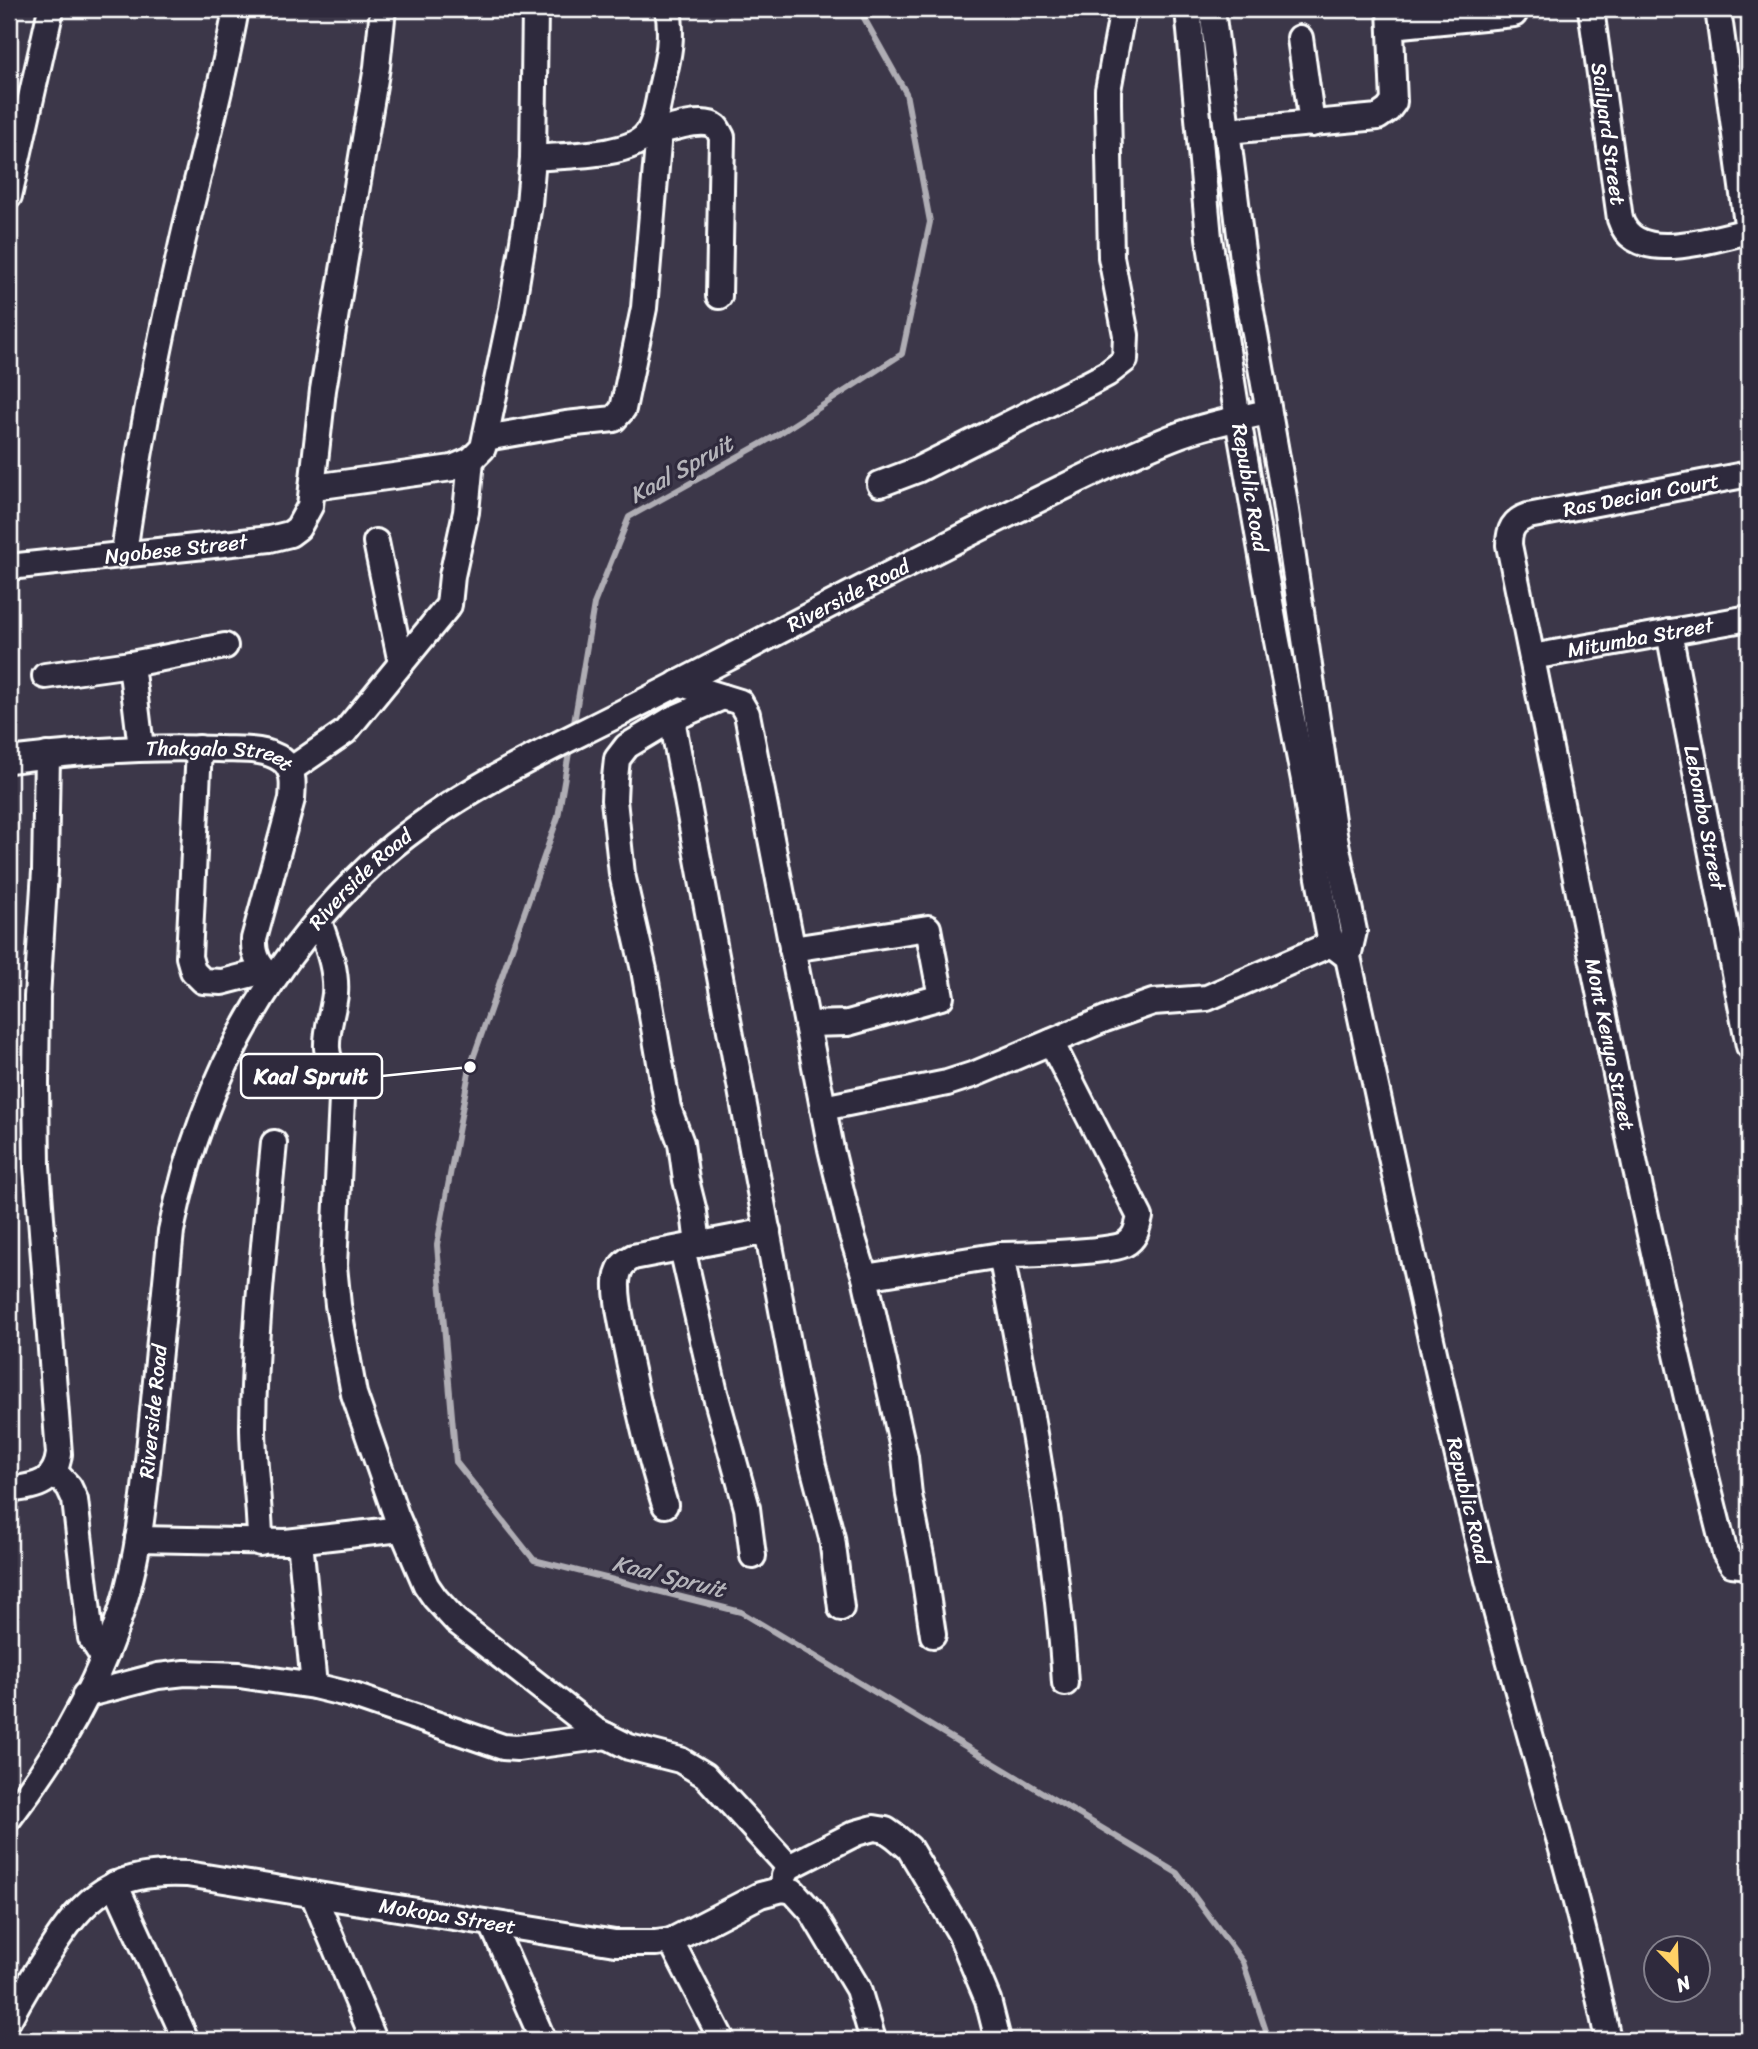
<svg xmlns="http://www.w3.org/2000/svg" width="1758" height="2049" viewBox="0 0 1758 2049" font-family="Sriracha,sans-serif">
<rect width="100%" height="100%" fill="#3c3749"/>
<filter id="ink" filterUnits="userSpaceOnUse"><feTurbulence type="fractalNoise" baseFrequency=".0143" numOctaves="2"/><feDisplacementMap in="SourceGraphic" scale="14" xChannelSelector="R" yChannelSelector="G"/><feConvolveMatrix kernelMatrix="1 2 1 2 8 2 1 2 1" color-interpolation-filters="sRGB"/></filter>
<g filter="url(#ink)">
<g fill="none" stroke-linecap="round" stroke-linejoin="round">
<path stroke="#afadb4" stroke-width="6" d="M 573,729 L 594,604 L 629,517 L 777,435 L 902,354 L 930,222 L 906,93 L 859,9
M 570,747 L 558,817 L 470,1067 L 437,1245 L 456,1462 L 534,1560 L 741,1612 L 1177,1873 L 1243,1962 L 1269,2040"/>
<g stroke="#fff" stroke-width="30">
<g id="minor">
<path id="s1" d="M 1188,9 L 1209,238 L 1238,419 L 1276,636 L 1304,780 L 1317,867 L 1331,944 L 1348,957"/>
<path id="s2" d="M 1212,9 L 1246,283 L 1284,497 L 1334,834 L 1354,931 L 1348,957 C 1393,1165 1436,1373 1488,1580 C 1527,1733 1577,1885 1608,2040"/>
<path id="s3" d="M 1591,9 L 1620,219 C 1635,267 1714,238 1749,231"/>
<path d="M 1718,9 L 1748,231"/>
<path d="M 1391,26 L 1514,14"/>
<path d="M 1300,38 L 1312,124"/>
<path d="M 1227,131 L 1378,117 L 1388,110 L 1394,102 L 1390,9"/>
<path d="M 647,135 C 662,131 703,116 716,127 C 718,129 721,135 722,137 L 719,296"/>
<path d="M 533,158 C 561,155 630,157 647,134 C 656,122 658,103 661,88 C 668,58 673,40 668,9"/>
<path d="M 9,196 L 51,9"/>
<path d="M 486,438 L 566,424 L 614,419 L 623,409 L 644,308 L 659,132"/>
<path id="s4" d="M 1749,474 L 1528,516 C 1513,521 1509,530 1509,545 C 1578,882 1640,1220 1725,1553 L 1732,1564 L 1749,1566"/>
<path d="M 880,484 L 917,470 L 1090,383 L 1107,374 L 1125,360 L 1126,335 L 1111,257 L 1108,103 L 1108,90 L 1123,9"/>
<path d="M 314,487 L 452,468 L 471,460 L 483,448 L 512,309 L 529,204 L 533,158 L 535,9"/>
<path d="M 376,542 L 401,663"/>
<path d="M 124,553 C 138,451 158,349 181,248 C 199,168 222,90 236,9"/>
<path id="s5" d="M 9,567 L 270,539 L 290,534 L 298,528 L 310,506 L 323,390 L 377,67 L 383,9"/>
<path id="s6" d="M 1669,632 L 1749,1046"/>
<path id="s7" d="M 1532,657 L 1749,618"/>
<path d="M 45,676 L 131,664"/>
<path d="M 678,683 L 740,702 L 747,714 L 831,1149 L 851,1232 L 865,1277 L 905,1457 L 909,1495 L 922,1561 L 933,1635"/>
<path d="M 672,719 L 796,1385 L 813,1466 L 832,1538 L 841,1608"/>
<path d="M 141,748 L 131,664 L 225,646"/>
<path d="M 199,748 L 189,957 L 193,971 L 203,981 L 222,982 L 264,971"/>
<path id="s8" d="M 9,760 C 79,751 149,746 219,749 C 239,750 265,747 282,760 C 295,770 293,785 292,799 L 254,939 C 253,957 260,966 272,978"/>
<path d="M 290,770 L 345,732 L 449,605 L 452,576 L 466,512 L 471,460"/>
<path d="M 319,921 C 327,945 337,969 335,994 C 333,1012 326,1030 327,1048 C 328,1066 341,1080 342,1099 L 334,1266 L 338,1305 L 354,1394 L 396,1515 L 426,1585 L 435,1598 L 456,1621 L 595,1730 L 629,1747 L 680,1760 L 705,1775 L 789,1867"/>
<path d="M 792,949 L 928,928 L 941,997 L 848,1023 L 807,1024"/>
<path d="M 1051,1042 L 1140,1217 C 1137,1228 1136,1238 1125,1244 C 1114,1252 1020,1255 1001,1255 C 1028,1396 1056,1540 1065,1683"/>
<path d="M 823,1108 L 947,1083 L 975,1074 L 1105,1019 L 1153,1002 L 1207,998 L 1331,944"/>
<path d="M 698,1245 L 694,1212 L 686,1180 L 681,1143 L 668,1108 L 644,970 L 622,874 L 614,800 L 615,778 L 617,759 L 627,746 L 672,719 L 723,697"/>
<path d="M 682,1248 L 715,1393 L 747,1508 L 753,1556"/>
<path d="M 865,1277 L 1001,1255"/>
<path d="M 54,1471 L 69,1487 L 75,1500 L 91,1638 L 103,1657"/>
<path d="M 9,1490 C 35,1486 55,1485 59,1454 L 37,1166 L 36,1083 L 37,997 L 45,871 L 47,755"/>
<path d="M 665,1505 C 648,1451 636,1397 625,1341 C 622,1322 616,1302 617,1282 C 618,1269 622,1263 633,1257 L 768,1231"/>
<path d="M 138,1539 L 286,1542 L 401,1529"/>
<path d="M 300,1541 L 314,1686"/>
<path d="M 260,1543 C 260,1503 253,1465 253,1426 C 254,1331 265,1237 274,1143"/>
<path d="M 85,1695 L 158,1676 L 185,1673 L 239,1675 L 314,1686 L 351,1695 L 503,1747 L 517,1748 L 607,1736"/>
<path id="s9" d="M 9,1818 C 57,1756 98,1684 122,1609 C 140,1552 145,1490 151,1431 C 158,1364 164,1297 171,1231 C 200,1088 265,964 372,864 C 434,807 510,768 585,731 C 632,708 679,683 726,659 C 824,608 922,556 1021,508 C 1071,484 1120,458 1171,438 C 1203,425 1236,419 1268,412"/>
<path d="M 115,1884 L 186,2040"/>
<path d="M 783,1889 L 784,1876 L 789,1867 L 856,1833 L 874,1828 L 886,1830 L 896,1837 L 909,1848 L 960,1933 L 988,2000 L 998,2040"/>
<path d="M 313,1894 L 374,2040"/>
<path d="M 492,1924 L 543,2040"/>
<path d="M 671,1941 L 760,1895 L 783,1889 L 793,1891 L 812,1912 L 858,1989 L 873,2040"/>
<path id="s10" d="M 9,2019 C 21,1997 34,1975 48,1954 C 85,1895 114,1870 187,1874 L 615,1943 L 656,1943 L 671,1941 L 722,2040"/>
</g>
</g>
<use href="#minor" stroke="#2f2a3d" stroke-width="24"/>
</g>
</g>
<g text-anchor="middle" stroke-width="6" stroke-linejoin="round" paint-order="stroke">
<g font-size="21" fill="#fff" stroke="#2f2a3d">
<text dy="7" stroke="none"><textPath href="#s3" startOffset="126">Sailyard Street</textPath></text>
<text dy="7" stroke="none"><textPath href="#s1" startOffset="483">Republic Road</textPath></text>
<text transform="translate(1641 495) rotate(-11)" y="7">Ras Decian Court</text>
<text dy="7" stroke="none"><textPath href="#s5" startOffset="168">Ngobese Street</textPath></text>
<text dy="7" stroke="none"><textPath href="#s9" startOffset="1594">Riverside Road</textPath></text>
<text dy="7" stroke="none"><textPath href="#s7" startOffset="110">Mitumba Street</textPath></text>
<text dy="7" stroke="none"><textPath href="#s8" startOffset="212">Thakgalo Street</textPath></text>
<text dy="7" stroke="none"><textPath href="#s6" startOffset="189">Lebombo Street</textPath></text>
<text dy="7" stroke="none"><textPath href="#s9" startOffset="1027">Riverside Road</textPath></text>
<text dy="7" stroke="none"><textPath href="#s4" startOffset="772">Mont Kenya Street</textPath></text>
<text dy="7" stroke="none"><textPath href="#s9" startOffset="439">Riverside Road</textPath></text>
<text dy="7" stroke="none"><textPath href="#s2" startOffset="1517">Republic Road</textPath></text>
<text dy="7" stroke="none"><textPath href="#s10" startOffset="511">Mokopa Street</textPath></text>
</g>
<g font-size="23" font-style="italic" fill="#b5b4ba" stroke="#2f2a3d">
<text transform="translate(681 469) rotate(-29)" y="8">Kaal Spruit</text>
<text transform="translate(669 1576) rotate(14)" y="8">Kaal Spruit</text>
</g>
</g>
<path fill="none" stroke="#fff" stroke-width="2.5" d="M470 1067L382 1076"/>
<circle fill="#fff" stroke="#2f2a3d" stroke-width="2.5" cx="470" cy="1067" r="7"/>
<rect fill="#2f2a3d" stroke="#fff" stroke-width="2.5" x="241" y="1054" width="141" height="44" rx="7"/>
<g font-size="23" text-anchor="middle" font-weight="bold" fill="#fff">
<text x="311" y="1084">Kaal Spruit</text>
</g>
<rect width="1758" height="2049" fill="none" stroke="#2f2a3d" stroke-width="35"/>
<rect x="18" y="18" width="1723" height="2014" fill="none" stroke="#fff" stroke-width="2.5" filter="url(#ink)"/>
<g transform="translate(1677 1969) rotate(157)"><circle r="33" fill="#2f2a3d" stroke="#827f8b" stroke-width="2"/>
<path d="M0-5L12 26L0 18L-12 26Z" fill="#ffd166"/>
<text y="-10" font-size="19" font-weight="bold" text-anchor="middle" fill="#ffffff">N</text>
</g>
</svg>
